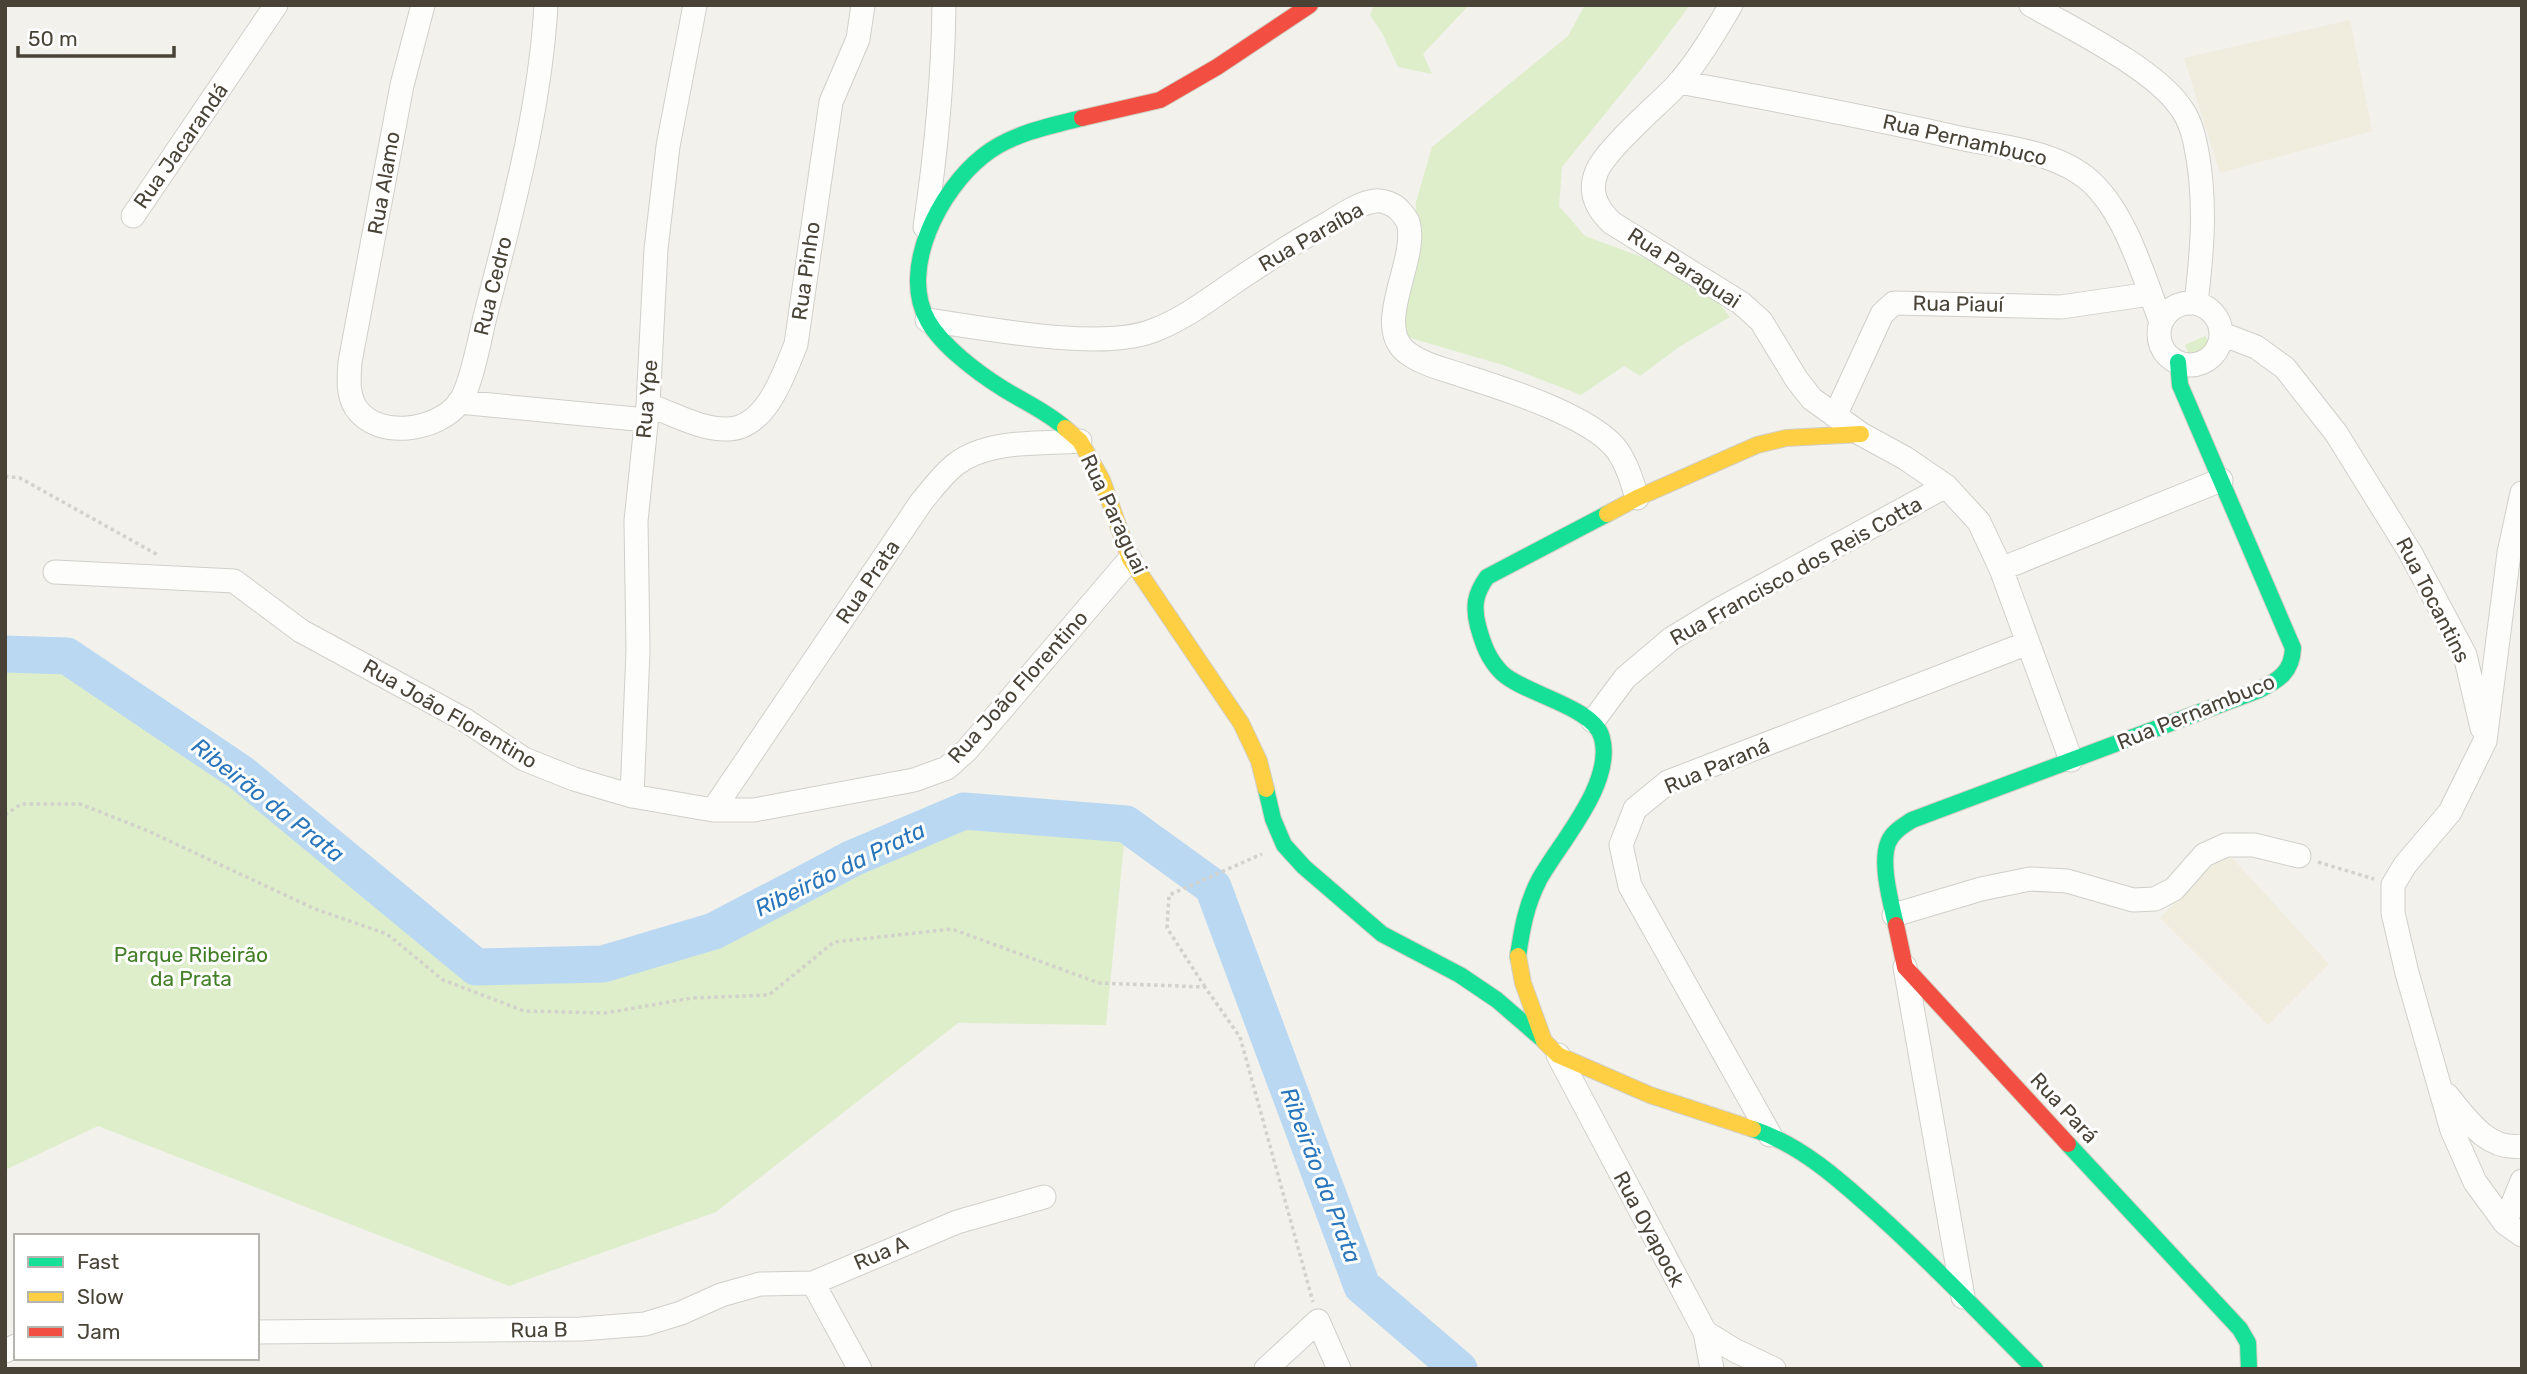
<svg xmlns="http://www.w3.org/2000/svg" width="2527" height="1374" viewBox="0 0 2527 1374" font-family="Rubik,sans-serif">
<rect width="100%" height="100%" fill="#f2f1ec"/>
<path fill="#f0ecde" d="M 2350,20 L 2372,131 L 2220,173 L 2184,58 Z
M 2226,851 L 2329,964 L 2268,1025 L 2160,918 Z"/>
<path fill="#deeecb" d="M 1374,5 L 1469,5 L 1423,54 L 1432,74 L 1398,67 L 1382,33 L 1370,15 Z
M 1585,5 L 1690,5 L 1655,52 L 1562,167 L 1559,206 L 1585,236 L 1642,257 L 1711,293 L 1730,317 L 1679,347 L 1640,376 L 1624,366 L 1581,395 L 1503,365 L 1407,337 L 1400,321 L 1415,248 L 1416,202 L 1432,147 L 1568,36 Z
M 2205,336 L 2215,349 L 2212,363 L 2201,371 L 2195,372 L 2185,345 Z
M 5,654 L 67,656 L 241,773 L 476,967 L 603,964 L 714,931 L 853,858 L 964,811 L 1126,824 L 1106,1025 L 958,1023 L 716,1212 L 509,1286 L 98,1126 L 5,1170 Z"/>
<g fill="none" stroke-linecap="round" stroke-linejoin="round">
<path stroke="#bad8f2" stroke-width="37" d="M 5,654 L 67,656 L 241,773 L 476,967 L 603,964 L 714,931 L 853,858 L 964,811 L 1126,824 L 1213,887 L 1362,1286 L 1459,1369"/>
<g stroke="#d0cfc9" stroke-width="25">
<path id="street" d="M 423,5 L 402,85 L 350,362 C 349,377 347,394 356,408 C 378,440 437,431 459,403 C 471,388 480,337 485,317 C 511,215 540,111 546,5
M 1731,5 C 1715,32 1698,61 1677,85 C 1658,105 1607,148 1597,171 C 1588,192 1597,209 1612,223 L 1741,303 L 1761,321 L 1797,380 L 1812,399 L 1861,434 L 1905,458 L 1946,486 L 1979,522 L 2001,569 L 2071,760
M 2031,5 C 2073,29 2155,69 2181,108 C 2192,123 2195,141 2198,158 C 2206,208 2202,253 2196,303
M 1679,82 C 1772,99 1863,116 1955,137 C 1999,147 2055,150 2090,181 C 2126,213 2144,278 2161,322
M 133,216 L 276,5
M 925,227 C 936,153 943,80 944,5
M2159 334a31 31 0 1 1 62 0a31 31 0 1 1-62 0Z
M 927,320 C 984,328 1100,351 1152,331 C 1182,320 1207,301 1233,283 C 1264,262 1295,242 1327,224 C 1341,216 1358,203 1375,201 C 1382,200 1394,204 1399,210 C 1402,213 1406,218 1408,222 C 1419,258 1374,322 1404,350 C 1418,363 1443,369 1461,375 C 1502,388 1592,416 1617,450 C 1627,464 1632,481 1637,498
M 2222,334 L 2256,347 L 2285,368 L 2336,433 L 2410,552 L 2465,655 L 2482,728
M 459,402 L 646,420
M 648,405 C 672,413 701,430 727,429 C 766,429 784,374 796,344 L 831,102 L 858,39 L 863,5
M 1835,416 L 1882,314 L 1894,303 L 2061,307 L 2150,294
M 2522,493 L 2509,553 L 2485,741 L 2450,812 L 2405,865 L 2393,885 L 2393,913 L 2407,973 L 2452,1130 L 2475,1182 L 2505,1223 L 2522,1235
M 2001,569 L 2221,480
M 55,572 L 234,581 L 301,631 L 465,720 L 524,759 L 574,779 L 632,796 L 713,810 L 754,810 L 914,780 L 947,768 L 967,750 L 1130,559
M 1593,721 L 1625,678 L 1671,639 L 1720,609 L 1946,486
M 632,796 L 638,651 L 636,521 L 648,405 L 656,249 L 668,146 L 695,5
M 713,810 L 922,501 C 933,488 943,474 956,464 C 989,439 1041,444 1080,441
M 1894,915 L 1981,889 L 2030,879 L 2067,881 L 2133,900 L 2155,899 L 2174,889 L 2204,855 L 2226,845 L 2254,845 L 2299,856
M 1905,967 L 1963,1297
M 1558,1055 L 1705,1332 L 1734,1350 L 1774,1369
M 2447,1095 C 2467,1119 2487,1151 2522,1146
M 1770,1135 L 1630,886 L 1621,845 L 1635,809 L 1668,782 L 2028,643
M 2505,1223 L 2522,1181
M 257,1332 L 581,1329 L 645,1324 L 681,1313 L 721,1295 L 760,1284 L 813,1283
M 1705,1332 L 1712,1369
M 5,1351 L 16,1346
M 860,1369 L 813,1283 L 957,1222 L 1044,1197
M 1266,1369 L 1318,1321 L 1339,1369"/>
</g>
<g stroke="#d2cec2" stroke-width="18">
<path id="fast" d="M 1065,428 C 1046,411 1024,402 1002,388 C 978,373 942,346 928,321 C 898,269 941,189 983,156 C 1010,134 1049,126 1082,118
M 1266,789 L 1273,819 L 1284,845 L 1304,867 L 1382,934 L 1460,975 L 1497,1000 L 1541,1038
M 1896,925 C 1891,903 1880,864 1888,843 C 1892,832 1903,826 1912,820 L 2259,690 C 2279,680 2292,672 2293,648 L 2180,385 L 2178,362
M 1518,956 C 1522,929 1526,905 1539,880 C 1560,842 1614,784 1602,738 C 1595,707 1524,694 1502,673 C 1488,659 1483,644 1478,626 C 1473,606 1475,594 1487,577 L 1607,514
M 1753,1129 C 1804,1146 1844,1184 1883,1219 C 1936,1267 1985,1319 2035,1369
M 2068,1144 L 2240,1329 L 2248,1343 L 2249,1369"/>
</g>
<g stroke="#d2cec2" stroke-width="18">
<path id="slow" d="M 1065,428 L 1080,441 L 1102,480 L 1130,559 L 1241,723 L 1259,761 L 1266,789
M 1607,514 L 1637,498 L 1757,445 L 1786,438 L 1861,434
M 1518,956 L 1523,983 L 1544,1041 L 1558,1055 L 1650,1095 L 1753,1129"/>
</g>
<g stroke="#d2cec2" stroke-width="18">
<path id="jam" d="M 1082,118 L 1160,100 L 1217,67 L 1310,5
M 1896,925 L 1905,967 L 2068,1144"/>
</g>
<path stroke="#d2d1ca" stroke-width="3.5" stroke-dasharray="3.5 3.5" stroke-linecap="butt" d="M 5,476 L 20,478 L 158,555
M 5,815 L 21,804 L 80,804 L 146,830 L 315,909 L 387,934 L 443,980 L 524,1011 L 605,1013 L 692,998 L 769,995 L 834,942 L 952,929 L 1099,983 L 1205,987 L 1240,1037 L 1313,1302
M 2318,862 L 2374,879
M 1205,987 L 1167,928 L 1169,895 L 1262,854"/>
<use href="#street" stroke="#fdfdfc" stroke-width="23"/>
<use href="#fast" stroke="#16e098" stroke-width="16"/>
<use href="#slow" stroke="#ffcf43" stroke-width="16"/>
<use href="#jam" stroke="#f24e42" stroke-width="16"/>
</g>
<g text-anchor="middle" stroke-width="6" stroke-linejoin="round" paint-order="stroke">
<g font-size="21" fill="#494337" stroke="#fff">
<text transform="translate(1965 140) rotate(13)" y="7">Rua Pernambuco</text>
<text transform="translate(181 146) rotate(-55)" y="7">Rua Jacarandá</text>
<text transform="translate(384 183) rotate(-80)" y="7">Rua Alamo</text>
<text transform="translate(1311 237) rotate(-30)" y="7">Rua Paraíba</text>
<text transform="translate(1684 268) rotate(33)" y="7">Rua Paraguai</text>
<text transform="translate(806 271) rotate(-82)" y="7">Rua Pinho</text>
<text transform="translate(493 286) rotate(-76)" y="7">Rua Cedro</text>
<text transform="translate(1958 304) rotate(1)" y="7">Rua Piauí</text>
<text transform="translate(647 399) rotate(-85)" y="7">Rua Ype</text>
<text transform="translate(1114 514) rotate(65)" y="7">Rua Paraguai</text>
<text transform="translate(1796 571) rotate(-29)" y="7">Rua Francisco dos Reis Cotta</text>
<text transform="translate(868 582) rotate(-56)" y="7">Rua Prata</text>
<text transform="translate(2433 600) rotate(63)" y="7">Rua Tocantins</text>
<text transform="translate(1018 687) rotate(-48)" y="7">Rua João Florentino</text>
<text transform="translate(2196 712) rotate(-22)" y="7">Rua Pernambuco</text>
<text transform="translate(450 714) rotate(30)" y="7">Rua João Florentino</text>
<text transform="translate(1717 766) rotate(-23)" y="7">Rua Paraná</text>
<text transform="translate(2064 1108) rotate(47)" y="7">Rua Pará</text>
<text transform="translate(1649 1229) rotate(62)" y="7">Rua Oyapock</text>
<text transform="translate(881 1253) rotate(-23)" y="7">Rua A</text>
<text transform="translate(539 1330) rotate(-1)" y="7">Rua B</text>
</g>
<g font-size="21" fill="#437f26" stroke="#fff">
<text x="191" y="962">Parque Ribeirão<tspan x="191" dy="24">da Prata</tspan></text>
</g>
<g font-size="23" font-style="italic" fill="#2976bc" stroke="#fff">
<text transform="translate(268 800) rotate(38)" y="8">Ribeirão da Prata</text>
<text transform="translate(840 869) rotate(-26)" y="8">Ribeirão da Prata</text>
<text transform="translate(1321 1175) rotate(69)" y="8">Ribeirão da Prata</text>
</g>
</g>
<rect width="2527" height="1374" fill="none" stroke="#494337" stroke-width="14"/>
<rect x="14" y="1234" width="245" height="126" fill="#ffffff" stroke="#b6b4af" stroke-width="2"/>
<rect x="28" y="1257" width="35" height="10" fill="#16e098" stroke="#b6b4af" stroke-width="2"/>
<text x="77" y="1269" font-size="21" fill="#494337">Fast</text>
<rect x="28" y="1292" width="35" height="10" fill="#ffcf43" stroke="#b6b4af" stroke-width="2"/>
<text x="77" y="1304" font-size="21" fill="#494337">Slow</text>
<rect x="28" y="1327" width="35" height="10" fill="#f24e42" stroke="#b6b4af" stroke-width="2"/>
<text x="77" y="1339" font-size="21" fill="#494337">Jam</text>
<path d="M18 46v10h156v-10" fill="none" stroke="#494337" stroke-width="3.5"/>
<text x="28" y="46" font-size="21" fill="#494337" stroke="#ffffff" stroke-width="5" paint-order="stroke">50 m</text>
</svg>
